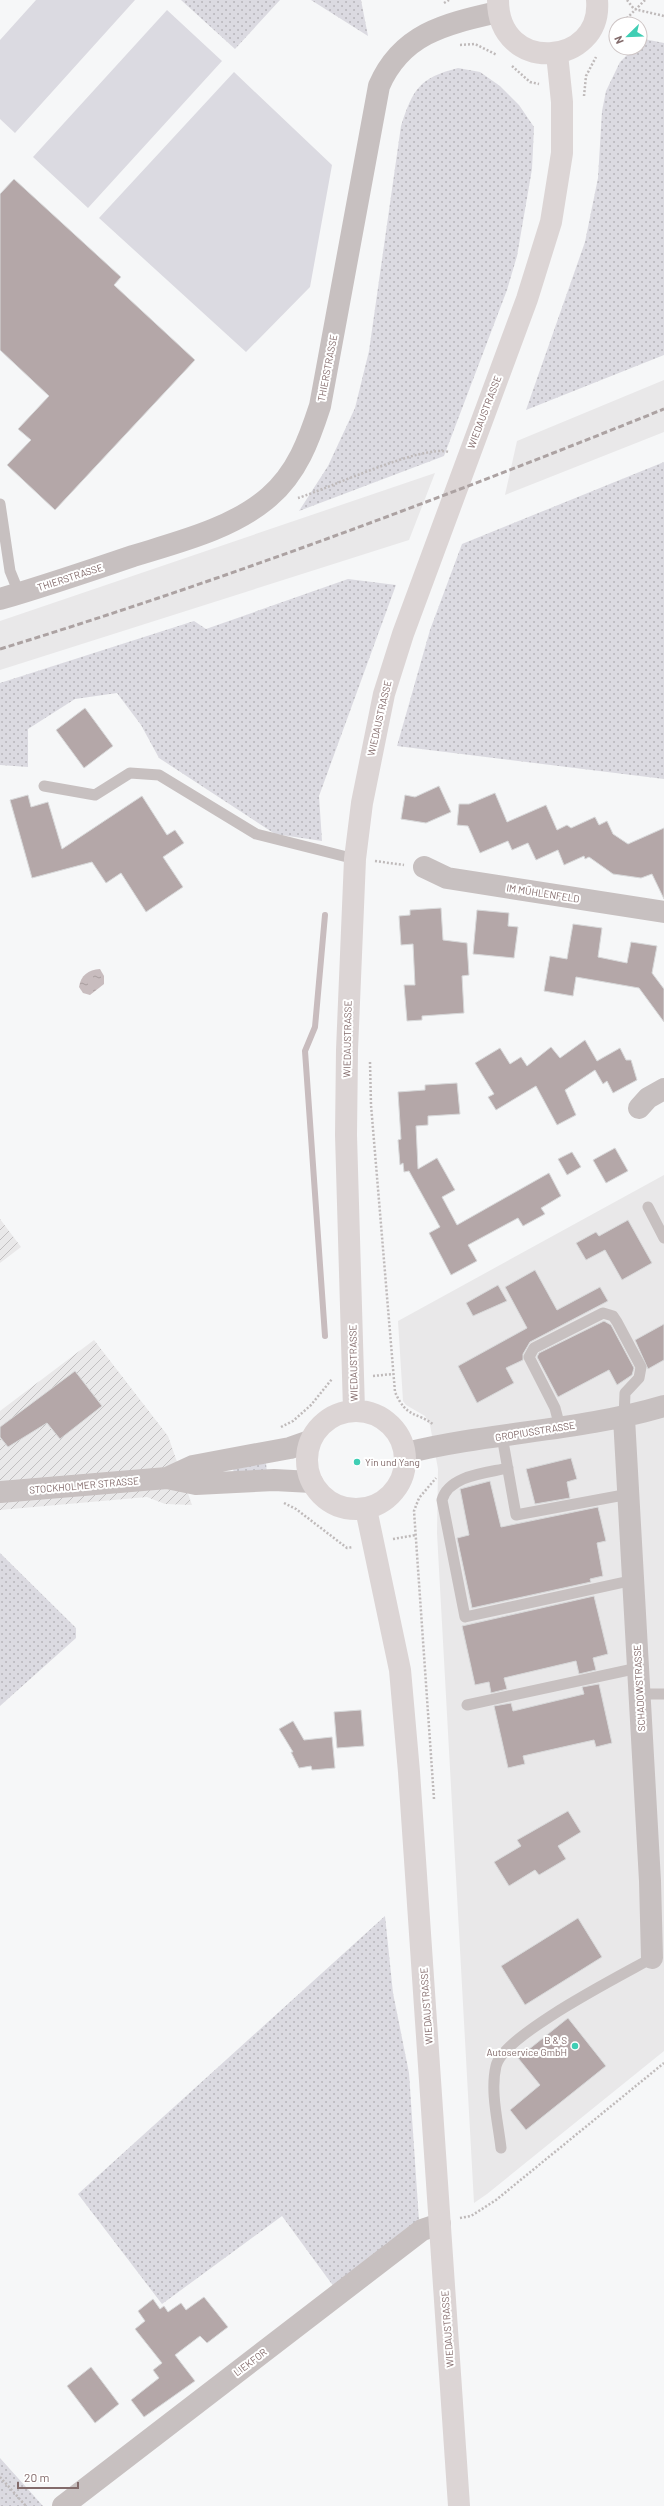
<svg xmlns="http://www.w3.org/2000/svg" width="664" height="2506" viewBox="0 0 664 2506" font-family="Barlow,sans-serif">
<defs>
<pattern id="industrial-furrows" width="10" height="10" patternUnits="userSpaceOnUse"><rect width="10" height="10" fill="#e9e8e9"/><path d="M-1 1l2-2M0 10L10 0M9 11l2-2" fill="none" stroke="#c2c0c1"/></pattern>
<pattern id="green-dots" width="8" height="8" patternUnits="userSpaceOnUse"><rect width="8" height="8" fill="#dbdae1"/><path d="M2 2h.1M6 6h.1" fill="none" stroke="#b7b5ba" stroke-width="1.8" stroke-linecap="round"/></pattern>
<pattern id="water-ripples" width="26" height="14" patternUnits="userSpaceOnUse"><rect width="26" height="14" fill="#c8bcbe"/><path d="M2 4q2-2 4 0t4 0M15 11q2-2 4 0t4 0" fill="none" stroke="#a89d9e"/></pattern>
</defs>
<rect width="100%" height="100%" fill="#f6f7f8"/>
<path fill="#e9e8e9" d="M 664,380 L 664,432 L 505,495 L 517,441 Z
M 435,473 L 409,540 L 0,670 L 0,621 Z
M 664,1175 L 664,2051 L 487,2194 L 474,2203 L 437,1533 L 438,1469 L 430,1425 L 425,1416 L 406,1405 L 403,1401 L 398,1321 Z"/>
<path fill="url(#industrial-furrows)" d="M 0,1219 L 21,1247 L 0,1263 Z
M 94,1340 L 168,1436 L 192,1505 L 165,1504 L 147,1497 L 0,1510 L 0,1411 Z"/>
<path fill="url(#green-dots)" d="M 181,0 L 280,0 L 235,49 Z
M 311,0 L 361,0 L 368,36 Z
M 644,39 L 664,43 L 664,355 L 526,410 L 585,242 L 598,178 L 602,111 L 606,91 L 620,62 L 634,48 L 640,48 L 640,42 Z
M 458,68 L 480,72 L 500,86 L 519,105 L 534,127 L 532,169 L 517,256 L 507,290 L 444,456 L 299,511 L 328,466 L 355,408 L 369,351 L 401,126 C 413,89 419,78 458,68 Z
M 664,462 L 664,779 L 397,746 L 430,630 L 462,544 Z
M 348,579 L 396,585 L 319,796 L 322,841 L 275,834 L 159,758 L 141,725 L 117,693 L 75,699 L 28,729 L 28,767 L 0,765 L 0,683 L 194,621 L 206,629 Z
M 266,1463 L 267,1473 L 234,1473 L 233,1469 Z
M 0,1553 L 76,1628 L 76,1638 L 0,1706 Z
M 385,1916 L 393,1993 L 409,2073 L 419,2221 L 334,2287 L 282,2216 L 162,2304 L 78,2194 Z
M 0,2458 L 43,2506 L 0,2506 Z"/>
<path fill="#dbdae1" d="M 36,0 L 135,0 L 15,133 L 0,119 L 0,40 Z
M 167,10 L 222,61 L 88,208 L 33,157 Z
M 234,72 L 332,165 L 310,287 L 246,352 L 99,218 Z"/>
<path fill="url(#water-ripples)" d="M 100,969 L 104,976 L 104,984 L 90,995 L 83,993 L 79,987 C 81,975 88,970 100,969 Z"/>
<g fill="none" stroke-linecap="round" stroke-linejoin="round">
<path stroke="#c8bcbe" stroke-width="6" d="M 325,915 L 315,1027 L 305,1051 L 325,1336"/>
</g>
<path fill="#b4a7a8" stroke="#d8d9da" d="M 14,179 L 121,277 L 114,285 L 195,360 L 55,510 L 7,465 L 31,440 L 18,429 L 49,396 L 0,350 L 0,194 Z
M 85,708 L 113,746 L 84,768 L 56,730 Z
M 439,786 L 451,812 L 426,823 L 401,819 L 405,795 L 415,797 Z
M 495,793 L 507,822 L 546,805 L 557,830 L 567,825 L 571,828 L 595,817 L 599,825 L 607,821 L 613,834 L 628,844 L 664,828 L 664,899 L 652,874 L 641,878 L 613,874 L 589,857 L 585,859 L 584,856 L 564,865 L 558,850 L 536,860 L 528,843 L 512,850 L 508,841 L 480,853 L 468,826 L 457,825 L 459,804 L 469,804 Z
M 28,795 L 31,807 L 48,802 L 62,849 L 142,796 L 167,835 L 175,830 L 184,843 L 163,857 L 183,887 L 146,912 L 121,873 L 106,883 L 92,862 L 32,878 L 10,800 Z
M 441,908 L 443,940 L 467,943 L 469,975 L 462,976 L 464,1013 L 422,1016 L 422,1020 L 407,1021 L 404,985 L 415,985 L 413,944 L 401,945 L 399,916 L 410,915 L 410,910 Z
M 477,910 L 509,913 L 508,926 L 518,927 L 514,958 L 473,954 Z
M 573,924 L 602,928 L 598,957 L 627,963 L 631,942 L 657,946 L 652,973 L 664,989 L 664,1022 L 639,988 L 576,977 L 573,996 L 544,991 L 550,956 L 567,959 Z
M 585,1040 L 597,1061 L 620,1048 L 626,1060 L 631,1060 L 637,1080 L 613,1093 L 607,1081 L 603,1084 L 595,1070 L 565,1090 L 576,1115 L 557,1125 L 536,1086 L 496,1110 L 488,1097 L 494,1094 L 475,1063 L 500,1048 L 510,1064 L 521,1057 L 527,1066 L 551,1047 L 560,1058 Z
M 457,1083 L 460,1114 L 428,1116 L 428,1125 L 416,1126 L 418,1169 L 437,1158 L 455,1190 L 442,1197 L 457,1225 L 549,1173 L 561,1196 L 541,1208 L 545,1214 L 523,1226 L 518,1218 L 468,1245 L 477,1261 L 451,1275 L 429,1233 L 440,1227 L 409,1171 L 404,1172 L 403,1163 L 400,1165 L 398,1140 L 401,1139 L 398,1092 L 425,1090 L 425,1085 Z
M 615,1148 L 628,1171 L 606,1183 L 593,1160 Z
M 572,1152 L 581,1167 L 567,1175 L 558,1159 Z
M 628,1220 L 652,1263 L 622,1280 L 605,1250 L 586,1260 L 576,1243 L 596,1232 L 599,1236 Z
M 535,1270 L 557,1310 L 600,1287 L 608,1301 L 530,1342 L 523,1354 L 523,1360 L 506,1368 L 514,1383 L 477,1403 L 458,1366 L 527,1328 L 505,1287 Z
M 498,1285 L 507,1301 L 473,1316 L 466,1303 Z
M 604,1321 L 611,1325 L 634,1368 L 632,1375 L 617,1385 L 609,1370 L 558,1397 L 537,1357 L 539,1353 Z
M 664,1324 L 664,1360 L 648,1369 L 635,1340 Z
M 75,1371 L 102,1406 L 60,1439 L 47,1423 L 8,1447 L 0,1437 L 0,1427 Z
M 571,1458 L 577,1479 L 567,1482 L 570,1498 L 535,1504 L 526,1469 Z
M 490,1481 L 501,1527 L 598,1507 L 606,1541 L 597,1543 L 603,1576 L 590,1579 L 591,1582 L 472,1608 L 457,1538 L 469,1535 L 460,1489 Z
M 594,1596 L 608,1654 L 593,1658 L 596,1670 L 579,1674 L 576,1661 L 504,1678 L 507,1689 L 491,1693 L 489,1682 L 475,1685 L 462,1626 Z
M 599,1684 L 612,1743 L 596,1747 L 594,1740 L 523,1756 L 525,1764 L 508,1768 L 494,1706 L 511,1703 L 513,1711 L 584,1694 L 582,1687 Z
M 361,1710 L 364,1746 L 337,1748 L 334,1712 Z
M 293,1721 L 304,1740 L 332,1737 L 335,1768 L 312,1770 L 311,1766 L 299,1768 L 291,1752 L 293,1752 L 279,1729 Z
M 568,1811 L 581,1832 L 558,1846 L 566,1859 L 539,1875 L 535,1870 L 509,1886 L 494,1862 L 521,1846 L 517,1840 Z
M 578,1918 L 602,1957 L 525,2005 L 501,1966 Z
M 568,2018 L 606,2066 L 526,2130 L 510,2110 L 540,2085 L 518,2058 Z
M 204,2297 L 228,2327 L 207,2343 L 200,2336 L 175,2355 L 195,2381 L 144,2417 L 131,2400 L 159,2378 L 153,2370 L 162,2363 L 135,2329 L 145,2321 L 138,2311 L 153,2299 L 160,2309 L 164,2306 L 168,2312 L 181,2303 L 186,2310 Z
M 91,2367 L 119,2404 L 95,2423 L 67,2386 Z"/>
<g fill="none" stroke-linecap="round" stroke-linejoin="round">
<path stroke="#bfbaba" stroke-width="2.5" stroke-dasharray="2 2" stroke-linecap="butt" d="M 627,0 L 634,9 L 664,16
M 444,3 L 449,0
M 621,24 L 645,0
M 460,45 L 475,44 L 497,55
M 512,66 L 530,82 L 539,84
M 584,96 L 586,76 L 596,57
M 298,498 C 330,488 422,444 449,452
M 375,861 L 404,865
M 370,1062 L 371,1105 L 395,1392 C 407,1419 416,1411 434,1425
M 373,1376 L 393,1374
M 281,1427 L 293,1421 L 311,1405 L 332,1379
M 284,1503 L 296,1509 L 347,1548 L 353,1547
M 393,1539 L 416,1535
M 434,1799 L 414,1511 L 419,1498 L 436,1478
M 460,2218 L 471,2216 L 496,2200 L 664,2063
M 0,2477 L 26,2506"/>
<path stroke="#c7c0c0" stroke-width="11" d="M 0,504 L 10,571 L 19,593
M 44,786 L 95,795 L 130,773 L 159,775 L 256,834 L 355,859
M 648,1207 L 664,1238
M 560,1427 L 555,1408 L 529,1357 L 534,1348 L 603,1313 L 613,1316 L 617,1322 L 641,1367 L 639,1378 L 625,1393 L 624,1418
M 502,1436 L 516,1515 L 629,1494
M 508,1468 C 487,1473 449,1475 442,1500 L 465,1617 L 634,1580
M 639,1694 L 664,1694
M 467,1705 L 638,1668
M 501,2148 C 498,2122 490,2091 496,2066 C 503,2035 622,1975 652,1958"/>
<path stroke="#c7c0c0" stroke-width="22" d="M 0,599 C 45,586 89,571 133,556 C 178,542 232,529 269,497 C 297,473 309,440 320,406 L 379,86 C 402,33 446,24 498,12
M 424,867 L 447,878 L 664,912
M 639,1108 L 648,1098 L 664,1089
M 624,1418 L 650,1881 L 652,1958
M 406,1453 C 491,1432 580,1431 664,1406
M 167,1478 L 193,1466 L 290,1448 L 310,1441
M 0,1492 L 167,1478 L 196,1484 L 274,1480 L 312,1482
M 63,2506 L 422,2230 L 440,2224"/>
<path stroke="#dcd5d5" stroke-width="22" d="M 498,0 C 498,75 603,67 597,0
M 354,1410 L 346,1135 L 347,1050 L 355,859 L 362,803 L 384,694 L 403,634 L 527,299 L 551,222 L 562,153 L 562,102 L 557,54
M307 1460a49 49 0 1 1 98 0a49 49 0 1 1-98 0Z
M 366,1509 L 400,1670 L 409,1772 L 459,2506"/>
<path stroke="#aca2a2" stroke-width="3" stroke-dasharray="6 3" stroke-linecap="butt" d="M 0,649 C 225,580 445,497 664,409"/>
</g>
<g fill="#3fceb4" stroke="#fff" stroke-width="1.5">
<circle cx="357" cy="1462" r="4"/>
<circle cx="575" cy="2046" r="4"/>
</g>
<g text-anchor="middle" stroke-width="4" stroke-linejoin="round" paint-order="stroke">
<g font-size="10" fill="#836b6b" stroke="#fff">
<text transform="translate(327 368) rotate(-79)" y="4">THIERSTRASSE</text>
<text transform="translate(484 412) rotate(-69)" y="4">WIEDAUSTRASSE</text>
<text transform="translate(70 577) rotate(-18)" y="4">THIERSTRASSE</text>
<text transform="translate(379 718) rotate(-77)" y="4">WIEDAUSTRASSE</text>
<text transform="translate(543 893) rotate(9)" y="4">IM MÜHLENFELD</text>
<text transform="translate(347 1039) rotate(-89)" y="4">WIEDAUSTRASSE</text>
<text transform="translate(353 1363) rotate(-91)" y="4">WIEDAUSTRASSE</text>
<text transform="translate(535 1431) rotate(-9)" y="4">GROPIUSSTRASSE</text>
<text transform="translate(84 1485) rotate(-5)" y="4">STOCKHOLMER STRASSE</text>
<text transform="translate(639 1688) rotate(-93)" y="4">SCHADOWSTRASSE</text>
<text transform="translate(426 2006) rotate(-94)" y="4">WIEDAUSTRASSE</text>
<text transform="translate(447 2329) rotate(-94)" y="4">WIEDAUSTRASSE</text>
<text transform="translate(250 2362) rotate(-37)" y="4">LIEKFOR</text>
</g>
<g font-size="10" fill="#836b6b" stroke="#fff" text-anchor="start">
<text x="365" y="1466">Yin und Yang</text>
<text x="567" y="2044" text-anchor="end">B &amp; S<tspan x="567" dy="12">Autoservice GmbH</tspan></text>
</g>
</g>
<g transform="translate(628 36) rotate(247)"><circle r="19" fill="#ffffff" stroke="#cdc4c4"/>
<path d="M0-3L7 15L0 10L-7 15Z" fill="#3fceb4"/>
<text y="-6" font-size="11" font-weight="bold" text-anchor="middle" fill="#836b6b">N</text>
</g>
<path d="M18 2482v6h60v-6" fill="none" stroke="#836b6b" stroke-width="2"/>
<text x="24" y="2482" font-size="12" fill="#836b6b" stroke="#ffffff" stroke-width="3" paint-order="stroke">20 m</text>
</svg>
